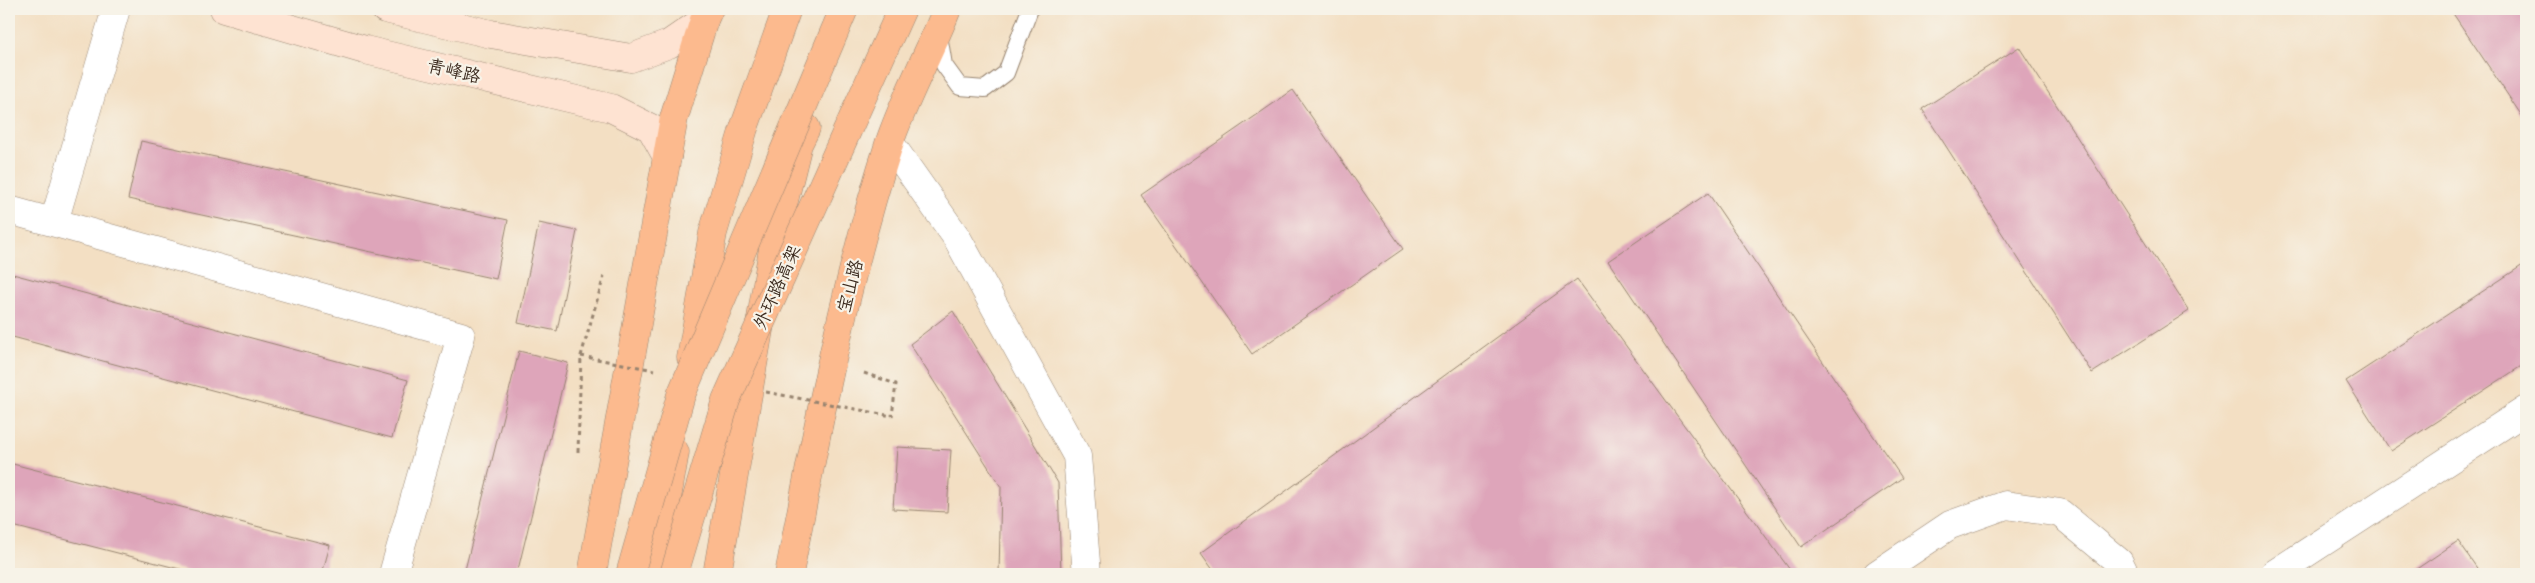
<svg xmlns="http://www.w3.org/2000/svg" width="2535" height="583" viewBox="0 0 2535 583" font-family="Itim,'LXGW WenKai TC',sans-serif">
<rect width="100%" height="100%" fill="#f7f3e8"/>
<filter id="ink" filterUnits="userSpaceOnUse"><feTurbulence type="fractalNoise" baseFrequency=".02" numOctaves="2"/><feDisplacementMap in="SourceGraphic" scale="10" xChannelSelector="R" yChannelSelector="G"/><feConvolveMatrix kernelMatrix="1 2 1 2 8 2 1 2 1" color-interpolation-filters="sRGB"/></filter>
<filter id="wash" filterUnits="userSpaceOnUse"><feTurbulence type="fractalNoise" baseFrequency=".0096" numOctaves="4" result="noise"/><feDisplacementMap in="SourceGraphic" scale="20" xChannelSelector="R" yChannelSelector="G"/><feGaussianBlur stdDeviation="1.12" result="paint"/><feColorMatrix in="noise" values="0 0 0 0 0 0 0 0 0 0 0 0 0 0 0 0 0 1.4 0 .05"/><feComposite in="paint" operator="in"/></filter>
<g filter="url(#wash)">
<rect width="100%" height="100%" fill="#f3dfc3"/>
<g id="blocks">
<path fill="#dea5ba" d="M 2450,9 L 2526,9 L 2526,122 Z
M 2019,47 L 2189,311 L 2092,373 L 1922,109 Z
M 1293,90 L 1403,249 L 1252,354 L 1141,195 Z
M 141,141 L 508,220 L 496,279 L 128,199 Z
M 1708,193 L 1902,478 L 1801,547 L 1608,261 Z
M 539,223 L 577,231 L 557,331 L 518,323 Z
M 2526,263 L 2526,363 L 2391,451 L 2346,381 Z
M 9,273 L 408,380 L 392,438 L 9,336 Z
M 1577,279 L 1793,574 L 1216,574 L 1201,553 Z
M 953,311 L 1058,483 L 1061,574 L 999,574 L 1001,487 L 910,344 Z
M 519,351 L 568,363 L 517,574 L 464,574 Z
M 897,447 L 951,450 L 947,512 L 893,509 Z
M 9,463 L 330,545 L 322,574 L 199,574 L 9,525 Z
M 2458,541 L 2481,574 L 2418,574 L 2415,570 Z"/>
</g>
</g>
<g filter="url(#ink)">
<use href="#blocks" fill-opacity="0" stroke="#978470" stroke-width="1"/>
<g fill="none" stroke-linecap="round" stroke-linejoin="round">
<g stroke="#978470" stroke-width="18">
<path id="lane" d="M 939,35 L 944,65 L 960,87 L 985,89 L 1006,73 L 1030,9"/>
</g>
<g stroke="#978470" stroke-width="29">
<path id="street" d="M 890,143 L 957,238 L 1077,456 L 1087,574
M 9,210 L 461,336 L 393,574
M 54,222 L 116,9
M 1877,574 L 1950,525 L 2006,505 L 2060,513 L 2119,562 L 2125,574
M 2274,574 L 2526,410"/>
</g>
<g stroke="#978470" stroke-width="29">
<path id="secondary" d="M 224,9 L 365,50 L 611,108 L 651,128 L 667,157
M 385,9 L 491,34 L 631,58 L 669,44 L 704,20"/>
</g>
<g stroke="#978470" stroke-width="29">
<path id="primary" d="M 592,574 L 674,118 L 704,20 L 709,9
M 789,574 C 817,430 844,285 889,144 C 904,99 929,54 947,9"/>
</g>
<g stroke="#978470" stroke-width="29">
<path id="highway" d="M 691,358 L 713,233 L 744,128 L 787,9
M 654,574 L 675,452
M 717,574 L 775,237 L 798,144 L 806,128"/>
</g>
<path stroke="#978470" stroke-width="3" stroke-dasharray="4 4" stroke-linecap="butt" d="M 864,373 L 896,384 L 892,416
M 578,452 L 581,356 L 604,276"/>
<use href="#lane" stroke="#fff" stroke-width="16"/>
<use href="#street" stroke="#fff" stroke-width="28"/>
<use href="#secondary" stroke="#fee3d2" stroke-width="28"/>
<use href="#primary" stroke="#fcba8e" stroke-width="28"/>
<use href="#highway" stroke="#fcba8e" stroke-width="28"/>
<g stroke="#978470" stroke-width="29" stroke-linecap="butt">
<path id="highway-bridge" d="M 630,574 L 681,395 L 844,9
M 674,574 L 726,400 L 902,9"/>
</g>
<path stroke="#978470" stroke-width="3" stroke-dasharray="4 4" stroke-linecap="butt" d="M 581,356 L 654,370
M 766,392 L 892,416"/>
<use href="#highway-bridge" stroke="#fcba8e" stroke-width="28"/>
</g>
</g>
<g text-anchor="middle" stroke-width="4.5" stroke-linejoin="round" paint-order="stroke">
<g font-size="18" fill="#3b2a1e" stroke="#f7f3e8">
<text transform="translate(454 71) rotate(13)" y="6">青峰路</text>
<text transform="translate(850 286) rotate(-75)" y="6">宝山路</text>
<text transform="translate(777 287) rotate(-66)" y="6">外环路高架</text>
</g>
</g>
<rect width="2535" height="583" fill="none" stroke="#f7f3e8" stroke-width="30"/>
</svg>
